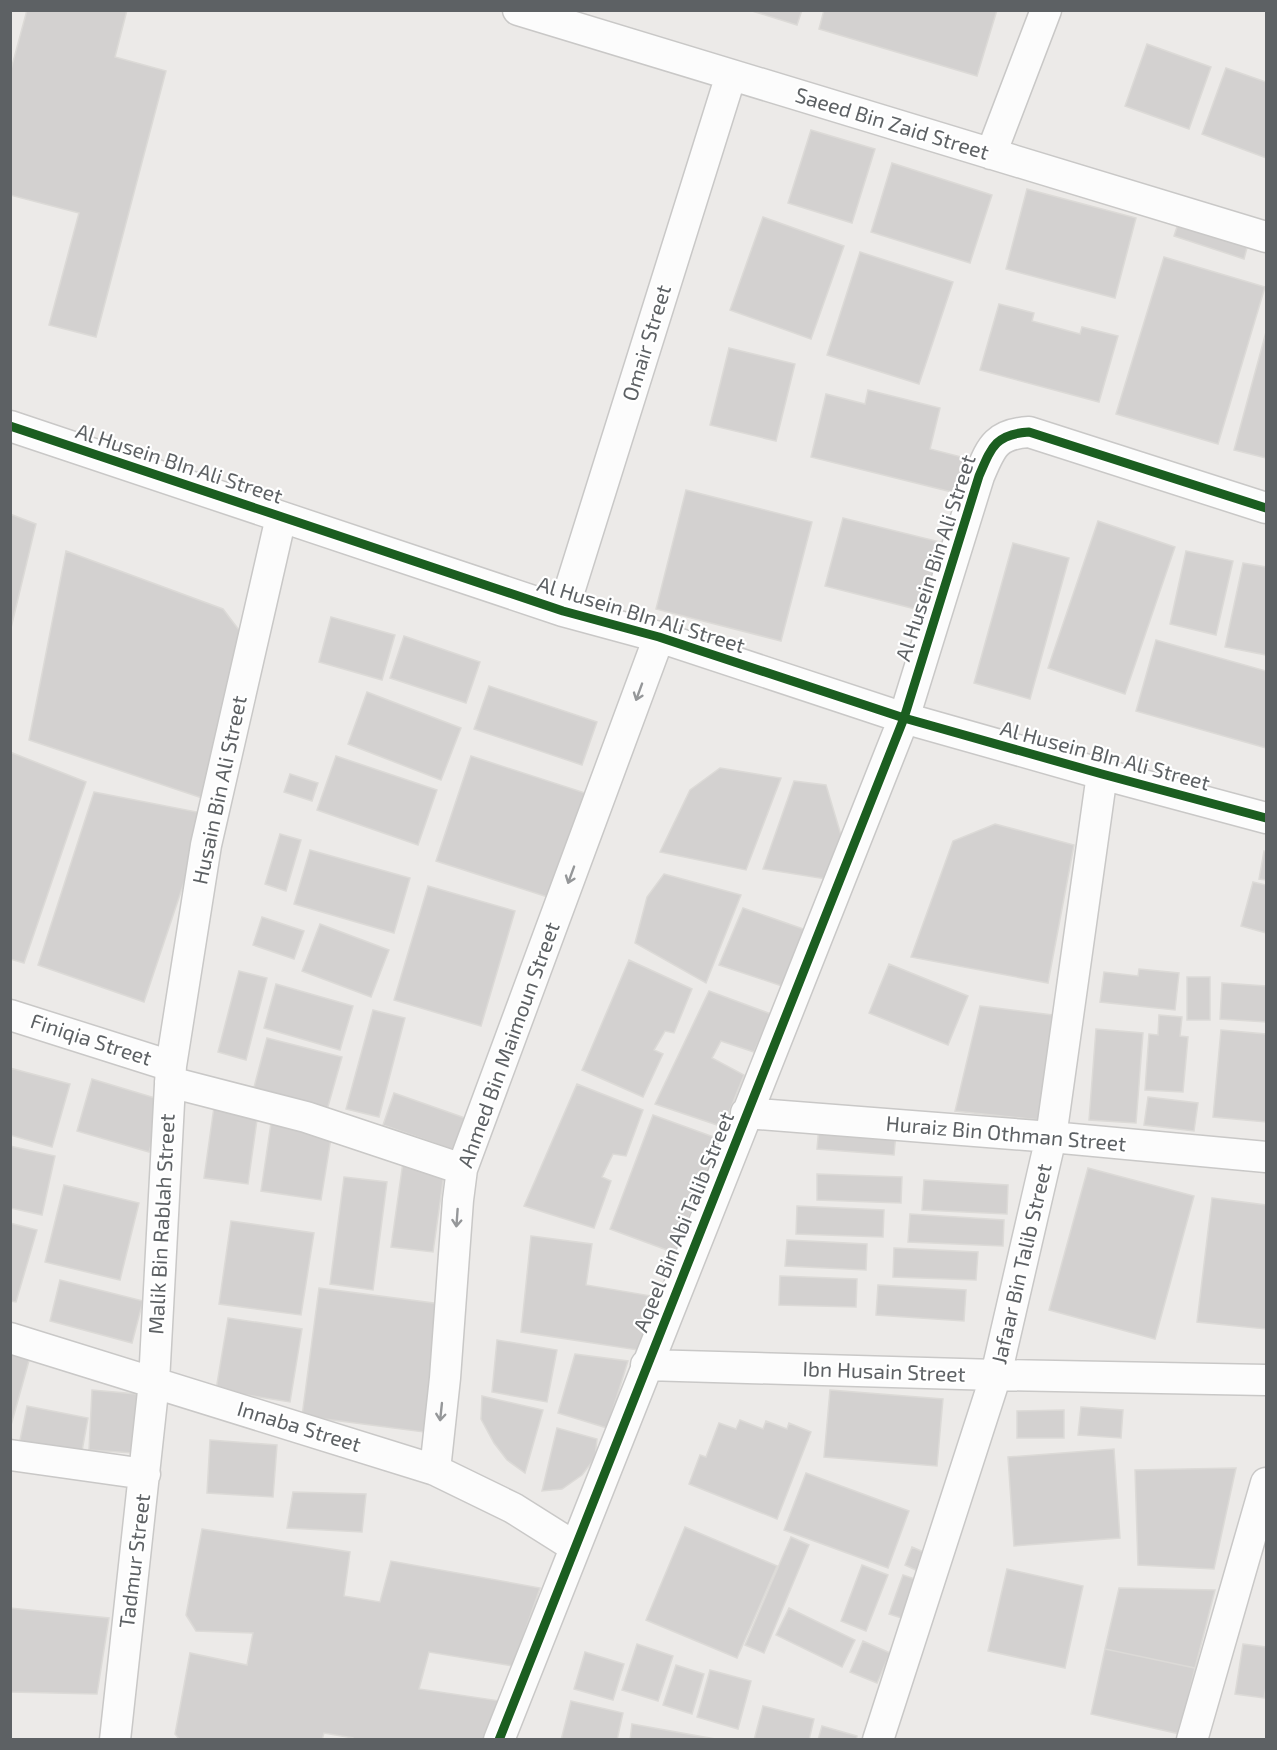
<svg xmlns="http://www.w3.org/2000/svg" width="1277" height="1750" viewBox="0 0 1277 1750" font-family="'Exo 2',sans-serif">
<rect width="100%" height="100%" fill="#eceae8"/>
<path fill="#d3d1d0" stroke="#dcdad7" stroke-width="1.5" d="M 27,10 L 127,10 L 115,57 L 166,71 L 96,337 L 49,325 L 79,213 L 10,195 L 10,73 Z
M 749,10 L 802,10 L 797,25 Z
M 824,10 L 997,10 L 977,76 L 819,29 Z
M 1147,44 L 1211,67 L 1189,129 L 1125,106 Z
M 1226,68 L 1266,82 L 1266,158 L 1202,134 Z
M 811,130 L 875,149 L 852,223 L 788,203 Z
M 892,163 L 992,195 L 970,263 L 871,232 Z
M 1027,189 L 1136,218 L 1115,298 L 1006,269 Z
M 763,217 L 844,246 L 811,339 L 730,310 Z
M 1179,221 L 1248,244 L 1244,259 L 1174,236 Z
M 860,252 L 953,282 L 919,384 L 827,355 Z
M 1164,257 L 1265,287 L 1218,444 L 1116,414 Z
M 999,304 L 1034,313 L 1032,321 L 1080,334 L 1082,327 L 1118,336 L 1099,402 L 980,370 Z
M 1266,332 L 1266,458 L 1234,450 Z
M 729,348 L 795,364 L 776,441 L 710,425 Z
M 868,390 L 940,408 L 930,449 L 973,460 L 964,495 L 811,457 L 826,394 L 865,404 Z
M 686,490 L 812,522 L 781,641 L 656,609 Z
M 10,514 L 36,524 L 11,628 L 10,627 Z
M 843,518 L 948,544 L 931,613 L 825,586 Z
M 1098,521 L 1175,547 L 1125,694 L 1048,668 Z
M 1013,543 L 1069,558 L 1030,699 L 974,683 Z
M 66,551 L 223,609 L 242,634 L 205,799 L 29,740 Z
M 1186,551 L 1233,561 L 1216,635 L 1170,624 Z
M 1243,563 L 1266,567 L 1266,655 L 1225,647 Z
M 331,617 L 395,635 L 382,680 L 319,662 Z
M 404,636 L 480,662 L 466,703 L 390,678 Z
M 1156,640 L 1266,671 L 1266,748 L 1136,711 Z
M 489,686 L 597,722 L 582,765 L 474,729 Z
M 367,692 L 461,728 L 441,780 L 348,744 Z
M 10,752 L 86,782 L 24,963 L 10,959 Z
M 336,756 L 437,790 L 418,845 L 317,810 Z
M 471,756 L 591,795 L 557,900 L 436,861 Z
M 720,768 L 781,778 L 746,870 L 660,852 L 690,790 Z
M 290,774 L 318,783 L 312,801 L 284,792 Z
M 794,781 L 826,785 L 844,845 L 832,880 L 763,869 Z
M 94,792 L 207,814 L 144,1002 L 38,965 Z
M 995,824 L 1074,845 L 1048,983 L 911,957 L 953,841 Z
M 280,834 L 301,840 L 286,891 L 265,884 Z
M 310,850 L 410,878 L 394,933 L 294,904 Z
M 1264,851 L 1266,852 L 1266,880 L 1259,879 Z
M 664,874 L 741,895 L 706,983 L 635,943 L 647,897 Z
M 1253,882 L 1266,885 L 1266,933 L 1241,926 Z
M 428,886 L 515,911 L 481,1026 L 394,1000 Z
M 743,908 L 809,931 L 785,987 L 719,965 Z
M 262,917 L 304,931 L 294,959 L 253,945 Z
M 320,924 L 389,950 L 371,997 L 302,971 Z
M 629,960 L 692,989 L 674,1033 L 665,1031 L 654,1050 L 663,1054 L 643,1097 L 582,1070 Z
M 889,964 L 968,996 L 948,1045 L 869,1013 Z
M 1139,969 L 1179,973 L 1175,1010 L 1100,1002 L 1104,972 L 1138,976 Z
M 239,971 L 267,978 L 246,1060 L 218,1052 Z
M 1187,977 L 1210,977 L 1210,1020 L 1187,1020 Z
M 1222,983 L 1266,986 L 1266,1022 L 1220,1019 Z
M 276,984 L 353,1006 L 340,1050 L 264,1028 Z
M 709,991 L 771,1014 L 754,1052 L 721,1041 L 712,1058 L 744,1075 L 723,1127 L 655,1104 Z
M 980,1006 L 1061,1016 L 1040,1120 L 955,1111 Z
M 373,1010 L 405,1018 L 379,1117 L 346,1109 Z
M 1159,1015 L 1182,1017 L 1180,1036 L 1188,1037 L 1183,1092 L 1145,1090 L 1149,1034 L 1158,1035 Z
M 1096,1029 L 1143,1033 L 1136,1123 L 1089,1120 Z
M 1221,1030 L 1266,1034 L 1266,1122 L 1213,1117 Z
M 267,1038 L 342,1057 L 327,1110 L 253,1091 Z
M 10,1068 L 70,1084 L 52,1147 L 10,1135 Z
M 92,1079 L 165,1101 L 149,1152 L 77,1131 Z
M 577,1084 L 643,1110 L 626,1156 L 613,1154 L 602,1177 L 611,1181 L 594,1228 L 524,1206 Z
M 394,1093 L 465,1118 L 454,1150 L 383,1125 Z
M 1148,1097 L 1198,1103 L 1194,1131 L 1144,1125 Z
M 214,1107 L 258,1113 L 248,1184 L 204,1178 Z
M 653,1115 L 719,1139 L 675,1253 L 610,1229 Z
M 271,1123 L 332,1132 L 321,1200 L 261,1191 Z
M 819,1126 L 896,1133 L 894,1155 L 817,1149 Z
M 10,1146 L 55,1156 L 42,1215 L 10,1208 Z
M 403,1162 L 445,1167 L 433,1252 L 391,1247 Z
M 1088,1168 L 1194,1196 L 1155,1339 L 1049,1310 Z
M 817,1174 L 902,1177 L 901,1203 L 817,1200 Z
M 344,1177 L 387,1182 L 373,1290 L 330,1284 Z
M 924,1180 L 1008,1185 L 1007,1214 L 922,1210 Z
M 64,1185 L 139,1203 L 120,1280 L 45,1262 Z
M 1212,1198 L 1266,1205 L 1266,1329 L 1197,1322 Z
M 797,1206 L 884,1210 L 883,1237 L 796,1234 Z
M 910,1214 L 1004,1220 L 1003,1246 L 908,1242 Z
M 231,1221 L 314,1233 L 301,1315 L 219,1304 Z
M 10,1223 L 37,1230 L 16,1302 L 10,1301 Z
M 531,1236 L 592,1244 L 586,1285 L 657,1297 L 638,1350 L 521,1332 Z
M 787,1240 L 867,1244 L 866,1270 L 785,1266 Z
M 894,1248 L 978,1252 L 976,1280 L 893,1277 Z
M 780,1276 L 857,1279 L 856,1307 L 779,1305 Z
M 60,1280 L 143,1301 L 132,1343 L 50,1321 Z
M 878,1285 L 966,1290 L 964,1321 L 876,1315 Z
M 319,1288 L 441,1304 L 424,1432 L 302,1416 Z
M 228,1318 L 302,1329 L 290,1402 L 216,1390 Z
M 497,1340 L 557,1350 L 547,1402 L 492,1392 Z
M 10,1351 L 30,1357 L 10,1429 Z
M 575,1354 L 628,1361 L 607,1428 L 558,1413 Z
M 92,1390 L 137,1394 L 133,1453 L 89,1450 Z
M 830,1390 L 943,1399 L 937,1466 L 824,1457 Z
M 482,1396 L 543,1410 L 525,1473 L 507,1460 L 494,1443 L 481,1419 Z
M 27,1406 L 88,1418 L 80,1462 L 18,1450 Z
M 1081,1407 L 1123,1410 L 1121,1438 L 1078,1435 Z
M 1064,1410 L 1064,1438 L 1017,1438 L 1017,1411 Z
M 740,1420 L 763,1429 L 766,1421 L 787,1429 L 789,1423 L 811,1432 L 777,1519 L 689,1484 L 700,1455 L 706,1457 L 719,1423 L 736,1429 Z
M 557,1428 L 597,1439 L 595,1458 L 582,1475 L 562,1489 L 542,1491 Z
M 210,1440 L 277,1445 L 273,1497 L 207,1493 Z
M 1114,1449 L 1120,1538 L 1014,1546 L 1008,1457 Z
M 1236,1468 L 1214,1569 L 1138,1565 L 1135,1470 Z
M 806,1473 L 909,1511 L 888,1568 L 784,1530 Z
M 293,1492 L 366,1494 L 362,1532 L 287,1528 Z
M 685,1527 L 777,1566 L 737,1658 L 646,1620 Z
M 202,1529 L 350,1552 L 344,1596 L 380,1602 L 391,1561 L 540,1588 L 513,1666 L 429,1652 L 419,1689 L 500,1701 L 486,1740 L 353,1740 L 353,1738 L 324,1733 L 322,1740 L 180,1740 L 175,1734 L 190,1653 L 247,1665 L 253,1633 L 196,1631 L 186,1615 Z
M 791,1537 L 809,1545 L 764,1653 L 745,1645 Z
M 912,1547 L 926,1553 L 918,1571 L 905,1565 Z
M 862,1565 L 888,1575 L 866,1631 L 841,1621 Z
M 1007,1569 L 1083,1586 L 1065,1668 L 988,1651 Z
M 903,1575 L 921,1581 L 908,1620 L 889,1614 Z
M 1119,1588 L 1215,1590 L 1195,1668 L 1105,1649 Z
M 10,1608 L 109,1618 L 97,1694 L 10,1692 Z
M 789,1608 L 855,1640 L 842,1667 L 776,1635 Z
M 863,1641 L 890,1653 L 877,1683 L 850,1672 Z
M 637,1644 L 673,1656 L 658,1701 L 622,1690 Z
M 1243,1644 L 1266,1647 L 1266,1687 L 1264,1698 L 1235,1694 Z
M 1105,1649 L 1195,1668 L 1180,1734 L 1091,1714 Z
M 585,1652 L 624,1664 L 613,1700 L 574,1689 Z
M 676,1665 L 704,1674 L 692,1714 L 663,1705 Z
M 710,1670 L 751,1681 L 738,1729 L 697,1717 Z
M 571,1701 L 623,1713 L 617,1740 L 561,1740 Z
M 763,1706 L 814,1719 L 809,1740 L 754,1740 Z
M 632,1724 L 721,1740 L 630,1740 Z
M 822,1726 L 857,1736 L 856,1740 L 818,1740 Z"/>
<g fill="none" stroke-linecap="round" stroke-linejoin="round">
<g stroke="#c9c8c7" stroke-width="33">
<path id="street" d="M 518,10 L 1266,237
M 991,154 L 1046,10
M 10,426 L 563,611 L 659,637 L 904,718 L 1102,774 L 1266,818
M 563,611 L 731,75
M 10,1015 L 171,1066
M 170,1082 L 306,1117 L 462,1169
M 746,1113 L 1051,1137 L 1266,1157
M 10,1338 L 435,1470 L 513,1508 L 575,1547
M 646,1365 L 996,1375 L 1266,1380
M 10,1455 L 145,1474
M 435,1470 L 445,1378 L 458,1200 L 462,1169 L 659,637
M 115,1740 L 154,1382 L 171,1066 L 206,845 L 281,517
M 499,1740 L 904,718 L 979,476 C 991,448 995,434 1029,432 L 1266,508
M 878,1740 L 996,1375 L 1051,1137 L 1102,774
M 1192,1740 L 1266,1483"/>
</g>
<use href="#street" stroke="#fcfcfc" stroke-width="30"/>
<g stroke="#fff" stroke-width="13">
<path id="cycleway" d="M 10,426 L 563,611 L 659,637 L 904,718 L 1102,774 L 1266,818
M 499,1740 L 904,718 L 979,476 C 991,448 995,434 1029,432 L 1266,508"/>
</g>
<use href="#cycleway" stroke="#1b5e20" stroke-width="9"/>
</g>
<defs><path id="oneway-shaft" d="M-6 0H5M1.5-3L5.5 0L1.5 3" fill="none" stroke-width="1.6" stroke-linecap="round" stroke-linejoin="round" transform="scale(1.5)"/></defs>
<g stroke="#959799">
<use href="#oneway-shaft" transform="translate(639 692) rotate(110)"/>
<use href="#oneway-shaft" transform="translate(571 875) rotate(110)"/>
<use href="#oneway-shaft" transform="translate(457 1218) rotate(94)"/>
<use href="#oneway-shaft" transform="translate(441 1412) rotate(96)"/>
</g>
<g text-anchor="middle" stroke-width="4.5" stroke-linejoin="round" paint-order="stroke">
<g font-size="21" fill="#5d6164" stroke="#fff">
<text transform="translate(892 124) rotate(17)" y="7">Saeed Bin Zaid Street</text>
<text transform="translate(647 343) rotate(-73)" y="7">Omair Street</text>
<text transform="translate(179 464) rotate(18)" y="7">Al Husein BIn Ali Street</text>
<text transform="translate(936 558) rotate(-72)" y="7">Al Husein Bin Ali Street</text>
<text transform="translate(641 615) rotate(17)" y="7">Al Husein BIn Ali Street</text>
<text transform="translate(1105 756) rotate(15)" y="7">Al Husein BIn Ali Street</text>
<text transform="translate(220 790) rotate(-78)" y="7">Husain Bin Ali Street</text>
<text transform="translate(91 1040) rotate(18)" y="7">Finiqia Street</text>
<text transform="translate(509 1045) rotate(-70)" y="7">Ahmed Bin Maimoun Street</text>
<text transform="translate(1006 1134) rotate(5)" y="7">Huraiz Bin Othman Street</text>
<text transform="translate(684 1222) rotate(-68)" y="7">Aqeel Bin Abi Talib Street</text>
<text transform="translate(162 1224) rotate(-87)" y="7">Malik Bin Rablah Street</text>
<text transform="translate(1022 1264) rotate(-77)" y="7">Jafaar Bin Talib Street</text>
<text transform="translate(884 1372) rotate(2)" y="7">Ibn Husain Street</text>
<text transform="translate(299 1427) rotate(17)" y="7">Innaba Street</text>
<text transform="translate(135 1561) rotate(-83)" y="7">Tadmur Street</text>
</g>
</g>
<rect width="1277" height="1750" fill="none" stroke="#5d6164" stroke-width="24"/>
</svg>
